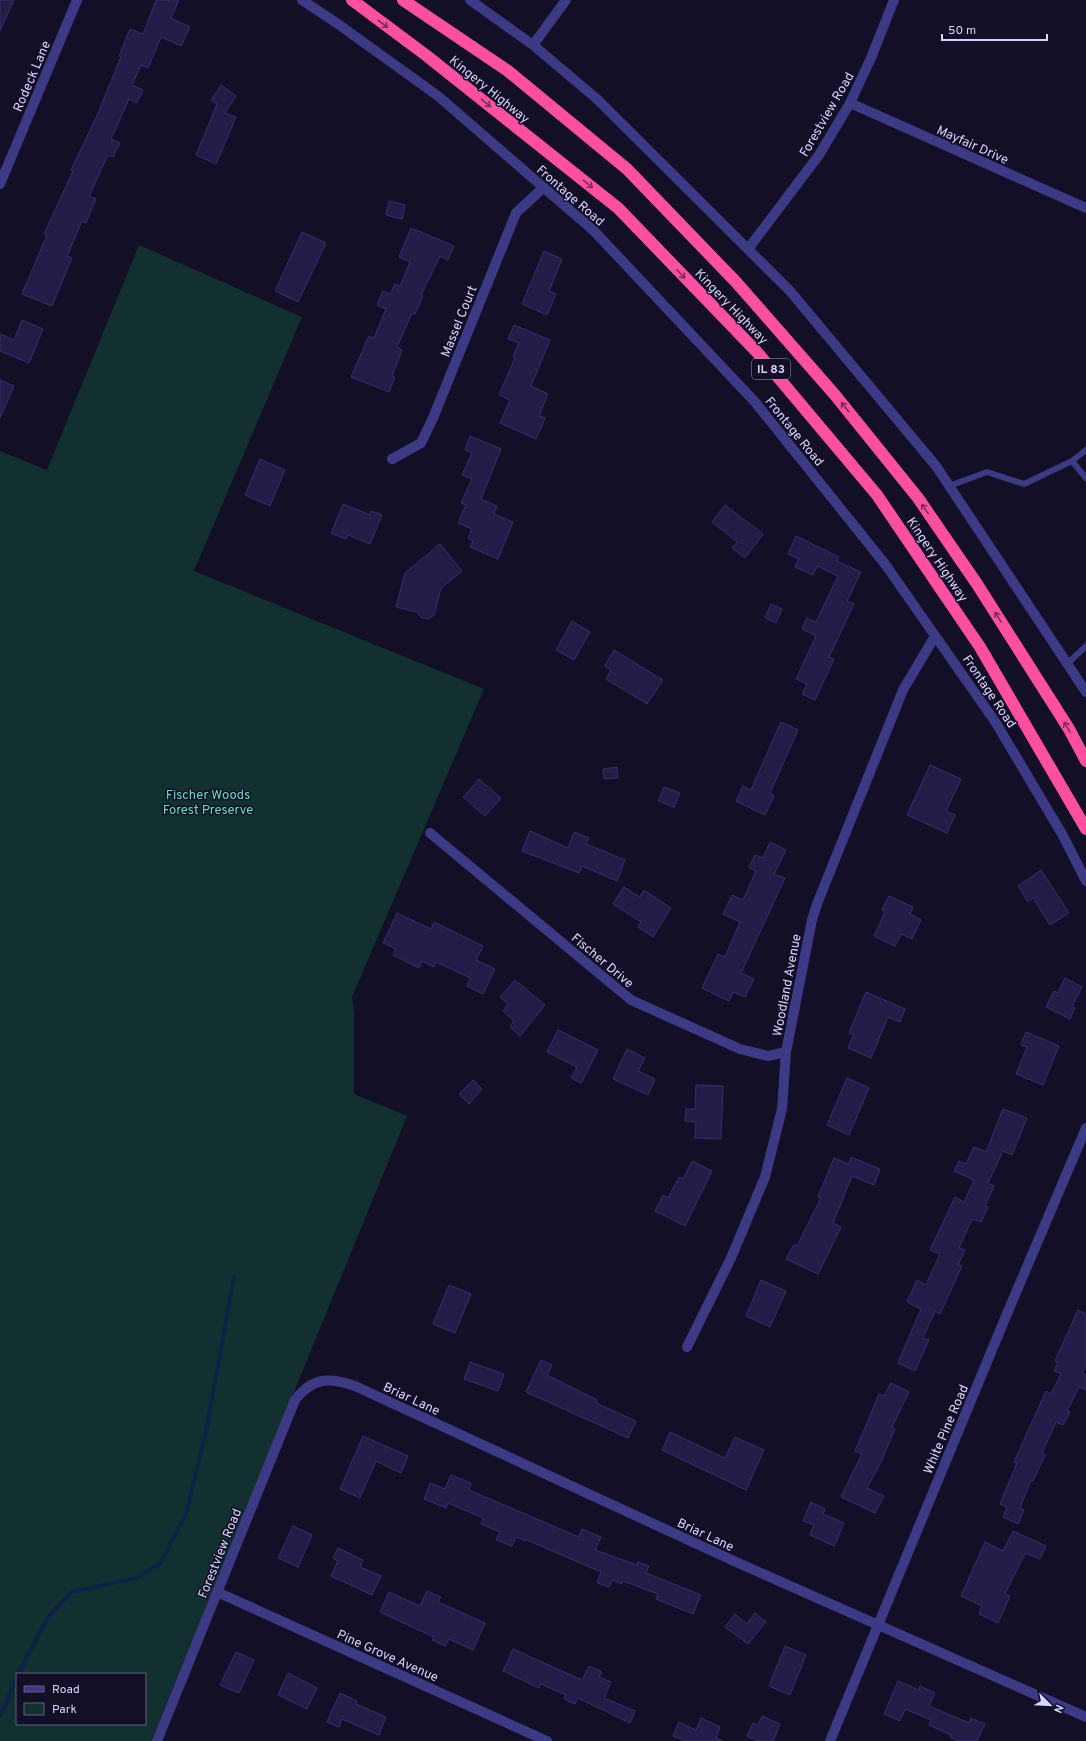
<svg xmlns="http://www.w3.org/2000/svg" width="1086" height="1741" viewBox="0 0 1086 1741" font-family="Overpass,sans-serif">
<rect width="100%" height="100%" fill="#130f26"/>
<path fill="#12302f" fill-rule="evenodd" d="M 139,245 L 302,317 L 194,571 L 484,689 L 352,997 L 354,1013 L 354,1094 L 407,1116 L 151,1741 L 0,1741 L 0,451 L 47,470 ZM 17,1674 L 145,1674 L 145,1724 L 17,1724 Z"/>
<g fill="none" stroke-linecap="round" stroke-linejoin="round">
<path stroke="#0c2248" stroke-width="4" d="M 18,1674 L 48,1617 L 72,1592 L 136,1578 L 160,1564 L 186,1514 L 206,1432 L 234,1277
M 0,1716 L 17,1677"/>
</g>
<path fill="#241b47" stroke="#3b2d73" d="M 0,0 L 14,0 L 0,31 Z
M 156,0 L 179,0 L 171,18 L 190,27 L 181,46 L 161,37 L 148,68 L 141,65 L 132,85 L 143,90 L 137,103 L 129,99 L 111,139 L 120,143 L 113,157 L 108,155 L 89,196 L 96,199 L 86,223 L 82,221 L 67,256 L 72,258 L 52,306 L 22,294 L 47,235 L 44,234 L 73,171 L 71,170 L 96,118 L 121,57 L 119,56 L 130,29 L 143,34 Z
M 221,85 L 236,96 L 225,113 L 236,117 L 216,164 L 196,155 L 217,104 L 211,100 Z
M 389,201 L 405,205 L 402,219 L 386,215 Z
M 411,228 L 454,246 L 448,260 L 440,256 L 421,295 L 423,296 L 415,314 L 412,313 L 397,347 L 402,350 L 392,376 L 395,377 L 389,392 L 351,377 L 369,336 L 374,338 L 386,309 L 377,305 L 383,291 L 390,294 L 395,284 L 400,286 L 410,262 L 399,257 Z
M 302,232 L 326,243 L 298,302 L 275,291 Z
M 544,251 L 562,259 L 549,291 L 556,294 L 547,315 L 522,304 Z
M 22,320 L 43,329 L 29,363 L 0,351 L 0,334 L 14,340 Z
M 514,325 L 550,340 L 531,386 L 548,394 L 539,416 L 545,418 L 536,439 L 500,423 L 510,400 L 499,395 L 515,358 L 513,357 L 519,343 L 508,339 Z
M 0,380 L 14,386 L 0,418 Z
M 470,436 L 501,449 L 481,499 L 497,506 L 494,514 L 513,522 L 498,559 L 470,547 L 473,541 L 468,538 L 472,529 L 458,523 L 466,505 L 461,503 L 472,479 L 462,475 L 472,453 L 465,450 Z
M 260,459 L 285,470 L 270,506 L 245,495 Z
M 343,504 L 370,515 L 371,511 L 382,515 L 370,544 L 348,535 L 346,539 L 331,533 Z
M 725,505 L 763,534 L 745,558 L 732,548 L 737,542 L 712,522 Z
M 796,536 L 839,557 L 837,561 L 861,572 L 847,601 L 854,604 L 829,657 L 834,659 L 815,700 L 802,694 L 807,684 L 796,679 L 816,636 L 802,629 L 807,618 L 816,622 L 838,576 L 817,566 L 813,575 L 795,567 L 799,559 L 788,554 Z
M 440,544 L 462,571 L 441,588 L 434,615 L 428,619 L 421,617 L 417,612 L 396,607 L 405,573 Z
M 771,604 L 782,609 L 776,623 L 765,618 Z
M 572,621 L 590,632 L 574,660 L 556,650 Z
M 614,650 L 663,680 L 647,704 L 606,679 L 611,670 L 605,666 Z
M 781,722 L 798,730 L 770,793 L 774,796 L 765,815 L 736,801 L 743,786 L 751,790 Z
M 930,765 L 961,779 L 946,811 L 955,815 L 947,833 L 907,815 Z
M 617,767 L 618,778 L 604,779 L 603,769 Z
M 479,779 L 501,798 L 485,816 L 463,797 Z
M 664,787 L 680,793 L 674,807 L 658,801 Z
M 530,831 L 568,848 L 574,832 L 589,838 L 586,844 L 625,860 L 617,881 L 582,866 L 579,873 L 522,851 Z
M 770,842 L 786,850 L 774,874 L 785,878 L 741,973 L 754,979 L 745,997 L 733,992 L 729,1001 L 702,988 L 718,954 L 725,957 L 740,922 L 723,914 L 732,895 L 743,900 L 756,871 L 749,867 L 755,855 L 763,858 Z
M 1041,870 L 1069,913 L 1050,925 L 1033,898 L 1028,902 L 1018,886 Z
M 624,887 L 640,897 L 644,890 L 671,908 L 653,937 L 638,927 L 641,922 L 613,904 Z
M 889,896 L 913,907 L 910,914 L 921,920 L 912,939 L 901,934 L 895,946 L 874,936 L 885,912 L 882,910 Z
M 397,913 L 431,929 L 434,922 L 483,946 L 476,960 L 495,969 L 483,994 L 467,986 L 470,978 L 436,962 L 434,967 L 422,961 L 419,968 L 393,955 L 396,949 L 383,943 Z
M 1065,978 L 1082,987 L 1072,1007 L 1075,1008 L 1070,1019 L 1046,1007 L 1054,991 L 1058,993 Z
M 515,980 L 545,1005 L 520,1036 L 510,1027 L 514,1021 L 503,1011 L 508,1004 L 500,997 Z
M 866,992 L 905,1009 L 900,1022 L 888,1017 L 871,1058 L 848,1048 L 854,1034 L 849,1033 Z
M 558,1030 L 598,1050 L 581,1083 L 571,1078 L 577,1067 L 547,1052 Z
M 1026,1032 L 1059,1046 L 1043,1085 L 1016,1074 L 1027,1047 L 1021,1045 Z
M 627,1049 L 645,1058 L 638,1071 L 655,1079 L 648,1095 L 613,1079 Z
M 847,1078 L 869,1088 L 849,1135 L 827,1125 Z
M 473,1080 L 482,1089 L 469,1104 L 459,1094 Z
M 696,1085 L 723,1086 L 721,1139 L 695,1138 L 696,1122 L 685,1121 L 686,1109 L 695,1109 Z
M 1003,1109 L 1027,1118 L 1012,1155 L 1003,1151 L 988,1183 L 994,1186 L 985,1206 L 988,1207 L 981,1222 L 972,1219 L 959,1248 L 965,1250 L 958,1265 L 962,1266 L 940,1314 L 935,1311 L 923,1338 L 929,1340 L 915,1371 L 898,1363 L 921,1309 L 907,1302 L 917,1280 L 926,1285 L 940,1254 L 930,1250 L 955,1197 L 964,1202 L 974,1180 L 954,1171 L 959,1161 L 966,1164 L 974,1147 L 986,1152 Z
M 851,1157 L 880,1169 L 874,1185 L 852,1176 L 833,1223 L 841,1227 L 818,1274 L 786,1259 L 794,1245 L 797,1246 L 821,1198 L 818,1197 L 834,1158 L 849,1164 Z
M 692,1161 L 712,1171 L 685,1226 L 655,1211 L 663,1195 L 668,1198 L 679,1177 L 683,1179 Z
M 761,1280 L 786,1291 L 770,1327 L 746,1316 Z
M 449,1285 L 471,1294 L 455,1333 L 433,1324 Z
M 1078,1310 L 1086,1314 L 1086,1365 L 1082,1373 L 1086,1375 L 1086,1390 L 1079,1387 L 1067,1411 L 1070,1412 L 1063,1425 L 1056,1422 L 1042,1453 L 1045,1455 L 1033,1481 L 1031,1480 L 1020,1508 L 1024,1510 L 1018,1524 L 1003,1517 L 1007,1507 L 1000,1504 L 1017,1463 L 1014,1462 L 1046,1391 L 1051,1394 L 1061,1374 L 1054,1371 L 1058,1363 L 1055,1361 Z
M 541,1360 L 552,1365 L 547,1375 L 597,1400 L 596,1403 L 636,1421 L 628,1438 L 526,1392 Z
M 470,1362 L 504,1374 L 498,1391 L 464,1379 Z
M 891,1383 L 909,1392 L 892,1427 L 895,1429 L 881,1462 L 867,1488 L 884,1496 L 875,1513 L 841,1497 L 862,1454 L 855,1451 L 874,1406 L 879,1394 L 884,1396 Z
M 670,1432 L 725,1458 L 735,1437 L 764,1450 L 746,1490 L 662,1450 Z
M 363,1436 L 408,1456 L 401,1473 L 376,1461 L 360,1498 L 340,1489 Z
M 451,1475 L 471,1483 L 469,1490 L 579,1537 L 582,1529 L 601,1537 L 595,1550 L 637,1565 L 638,1562 L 649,1566 L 646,1573 L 701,1595 L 693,1614 L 656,1599 L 658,1594 L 623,1581 L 622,1584 L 612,1580 L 609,1587 L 597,1583 L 601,1572 L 527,1540 L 526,1541 L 516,1537 L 512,1546 L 496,1540 L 500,1532 L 481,1524 L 483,1518 L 448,1503 L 446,1508 L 424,1499 L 430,1483 L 445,1489 Z
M 811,1502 L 825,1509 L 823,1514 L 844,1523 L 834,1546 L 810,1535 L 814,1525 L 803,1521 Z
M 293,1526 L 312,1535 L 298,1567 L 278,1558 Z
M 1013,1531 L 1046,1546 L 1040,1559 L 1025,1553 L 1005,1594 L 1010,1596 L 998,1623 L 979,1614 L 982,1606 L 961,1596 L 985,1542 L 1003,1551 Z
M 338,1548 L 363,1560 L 360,1567 L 381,1576 L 372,1595 L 331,1576 L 338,1561 L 333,1558 Z
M 427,1591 L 441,1597 L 438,1602 L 485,1623 L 473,1650 L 449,1639 L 445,1646 L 432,1640 L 434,1637 L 380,1612 L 389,1592 L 420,1606 Z
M 755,1613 L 766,1622 L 748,1644 L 725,1627 L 735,1614 L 747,1624 Z
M 785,1646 L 806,1655 L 790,1695 L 769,1686 Z
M 513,1649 L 582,1680 L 589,1666 L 602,1672 L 599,1677 L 611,1682 L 604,1698 L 635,1711 L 630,1723 L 578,1698 L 575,1704 L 564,1699 L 566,1695 L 541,1684 L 539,1688 L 503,1671 Z
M 236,1652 L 254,1660 L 239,1693 L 220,1685 Z
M 288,1673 L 317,1688 L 307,1709 L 278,1695 Z
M 898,1681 L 919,1690 L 920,1686 L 935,1693 L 929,1706 L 969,1723 L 971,1718 L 985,1724 L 977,1741 L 958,1741 L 950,1737 L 951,1735 L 929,1725 L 931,1720 L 905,1709 L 900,1721 L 884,1714 Z
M 340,1693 L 357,1701 L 356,1704 L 386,1717 L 379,1735 L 342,1719 L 339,1727 L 327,1722 Z
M 762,1716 L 780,1724 L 773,1741 L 758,1741 L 747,1736 L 753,1723 L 758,1725 Z
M 701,1718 L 720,1727 L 716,1738 L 723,1741 L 685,1741 L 673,1736 L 679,1722 L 696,1730 Z"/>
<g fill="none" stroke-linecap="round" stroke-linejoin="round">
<path stroke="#3d3a85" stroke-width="6" d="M 1072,461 L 1086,450
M 949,486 L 987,472 L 1024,484 L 1072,461 L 1086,478
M 1068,663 L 1086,646"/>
<path stroke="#3d3a85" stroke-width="10" d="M 302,0 L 338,24 L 438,96 L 594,231 L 755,402 L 885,564 L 996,723 L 1062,834 L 1086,881
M 470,0 L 533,45 L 597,99 L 790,291 L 936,466 L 1086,692
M 533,45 L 566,0
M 850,103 L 1086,208
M 0,184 L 77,0
M 748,249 L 819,155 L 850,103 L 871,58 L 894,0
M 392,459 L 421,443 L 433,418 L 516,213 L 543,188
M 430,833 L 631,1000 L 740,1049 L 768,1056 L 786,1052
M 687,1347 L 731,1258 L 765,1177 L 782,1109 L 786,1052 L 812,920 L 817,904 L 903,690 L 935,636
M 217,1592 L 547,1741
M 157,1741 L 295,1400 C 313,1377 329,1377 355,1386 L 736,1562 L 1086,1717
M 830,1741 L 1006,1316 L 1086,1128"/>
<path stroke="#ff4fa3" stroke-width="12" d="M 352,0 L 427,56 L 618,208 L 756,351 L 877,495 L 980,647 L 1086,829
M 403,0 L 508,71 L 627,169 L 736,282 L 835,395 L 918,498 L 977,584 L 1069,729 L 1086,761"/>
</g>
<defs><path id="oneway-shaft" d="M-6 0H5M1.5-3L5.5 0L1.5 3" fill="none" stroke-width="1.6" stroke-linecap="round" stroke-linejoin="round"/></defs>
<g stroke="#7d2c5e">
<use href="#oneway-shaft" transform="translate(383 24) rotate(37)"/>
<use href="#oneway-shaft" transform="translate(486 103) rotate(39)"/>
<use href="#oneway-shaft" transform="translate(588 184) rotate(39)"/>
<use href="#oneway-shaft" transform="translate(681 274) rotate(46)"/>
<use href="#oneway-shaft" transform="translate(845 407) rotate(-128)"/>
<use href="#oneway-shaft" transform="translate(925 509) rotate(-125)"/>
<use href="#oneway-shaft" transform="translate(998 617) rotate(-122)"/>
<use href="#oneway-shaft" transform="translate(1067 727) rotate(-121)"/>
</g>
<g text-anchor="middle" stroke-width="3" stroke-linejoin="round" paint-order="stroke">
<rect fill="#130f26" stroke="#9e99be" stroke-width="1" x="752" y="359" width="38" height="20" rx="3"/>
<g font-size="12" font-weight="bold" fill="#d9d4ff">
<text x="771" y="373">IL 83</text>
</g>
<g font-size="13" fill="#d9d4ff" stroke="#130f26">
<text transform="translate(31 76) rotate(-67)" y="5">Rodeck Lane</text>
<text transform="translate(490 89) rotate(39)" y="5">Kingery Highway</text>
<text transform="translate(826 114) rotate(-60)" y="5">Forestview Road</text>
<text transform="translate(973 144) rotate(24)" y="5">Mayfair Drive</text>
<text transform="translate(571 195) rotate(41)" y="5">Frontage Road</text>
<text transform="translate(732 306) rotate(46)" y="5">Kingery Highway</text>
<text transform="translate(458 321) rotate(-68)" y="5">Massel Court</text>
<text transform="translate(795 431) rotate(51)" y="5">Frontage Road</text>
<text transform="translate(938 559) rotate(56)" y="5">Kingery Highway</text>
<text transform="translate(990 691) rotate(56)" y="5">Frontage Road</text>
<text transform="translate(603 960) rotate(40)" y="5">Fischer Drive</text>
<text transform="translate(786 985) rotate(-79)" y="5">Woodland Avenue</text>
<text transform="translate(412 1398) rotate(25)" y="5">Briar Lane</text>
<text transform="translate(945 1429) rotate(-67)" y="5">White Pine Road</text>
<text transform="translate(706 1534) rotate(25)" y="5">Briar Lane</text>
<text transform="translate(219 1553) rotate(-68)" y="5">Forestview Road</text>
<text transform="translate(388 1655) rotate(24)" y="5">Pine Grove Avenue</text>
</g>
<g font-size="13" fill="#5fe0c0" stroke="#130f26">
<text x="208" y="799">Fischer Woods<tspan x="208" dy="15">Forest Preserve</tspan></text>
</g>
</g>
<rect x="16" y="1673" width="130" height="52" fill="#130f26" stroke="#625e7d"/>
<rect x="24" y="1686" width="20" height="6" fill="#3d3a85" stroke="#625e7d"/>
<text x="52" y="1693" font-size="12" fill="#d9d4ff">Road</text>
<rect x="24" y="1703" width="20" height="12" fill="#12302f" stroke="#625e7d"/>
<text x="52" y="1713" font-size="12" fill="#d9d4ff">Park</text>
<g transform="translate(1050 1705) rotate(114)" stroke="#130f26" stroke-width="3" paint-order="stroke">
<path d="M0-3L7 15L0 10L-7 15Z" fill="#d9d4ff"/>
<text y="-6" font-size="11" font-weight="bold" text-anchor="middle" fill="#d9d4ff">N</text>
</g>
<path d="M942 34v6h105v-6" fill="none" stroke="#d9d4ff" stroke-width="2"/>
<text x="948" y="34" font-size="12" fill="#d9d4ff" stroke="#130f26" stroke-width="3" paint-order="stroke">50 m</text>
</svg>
